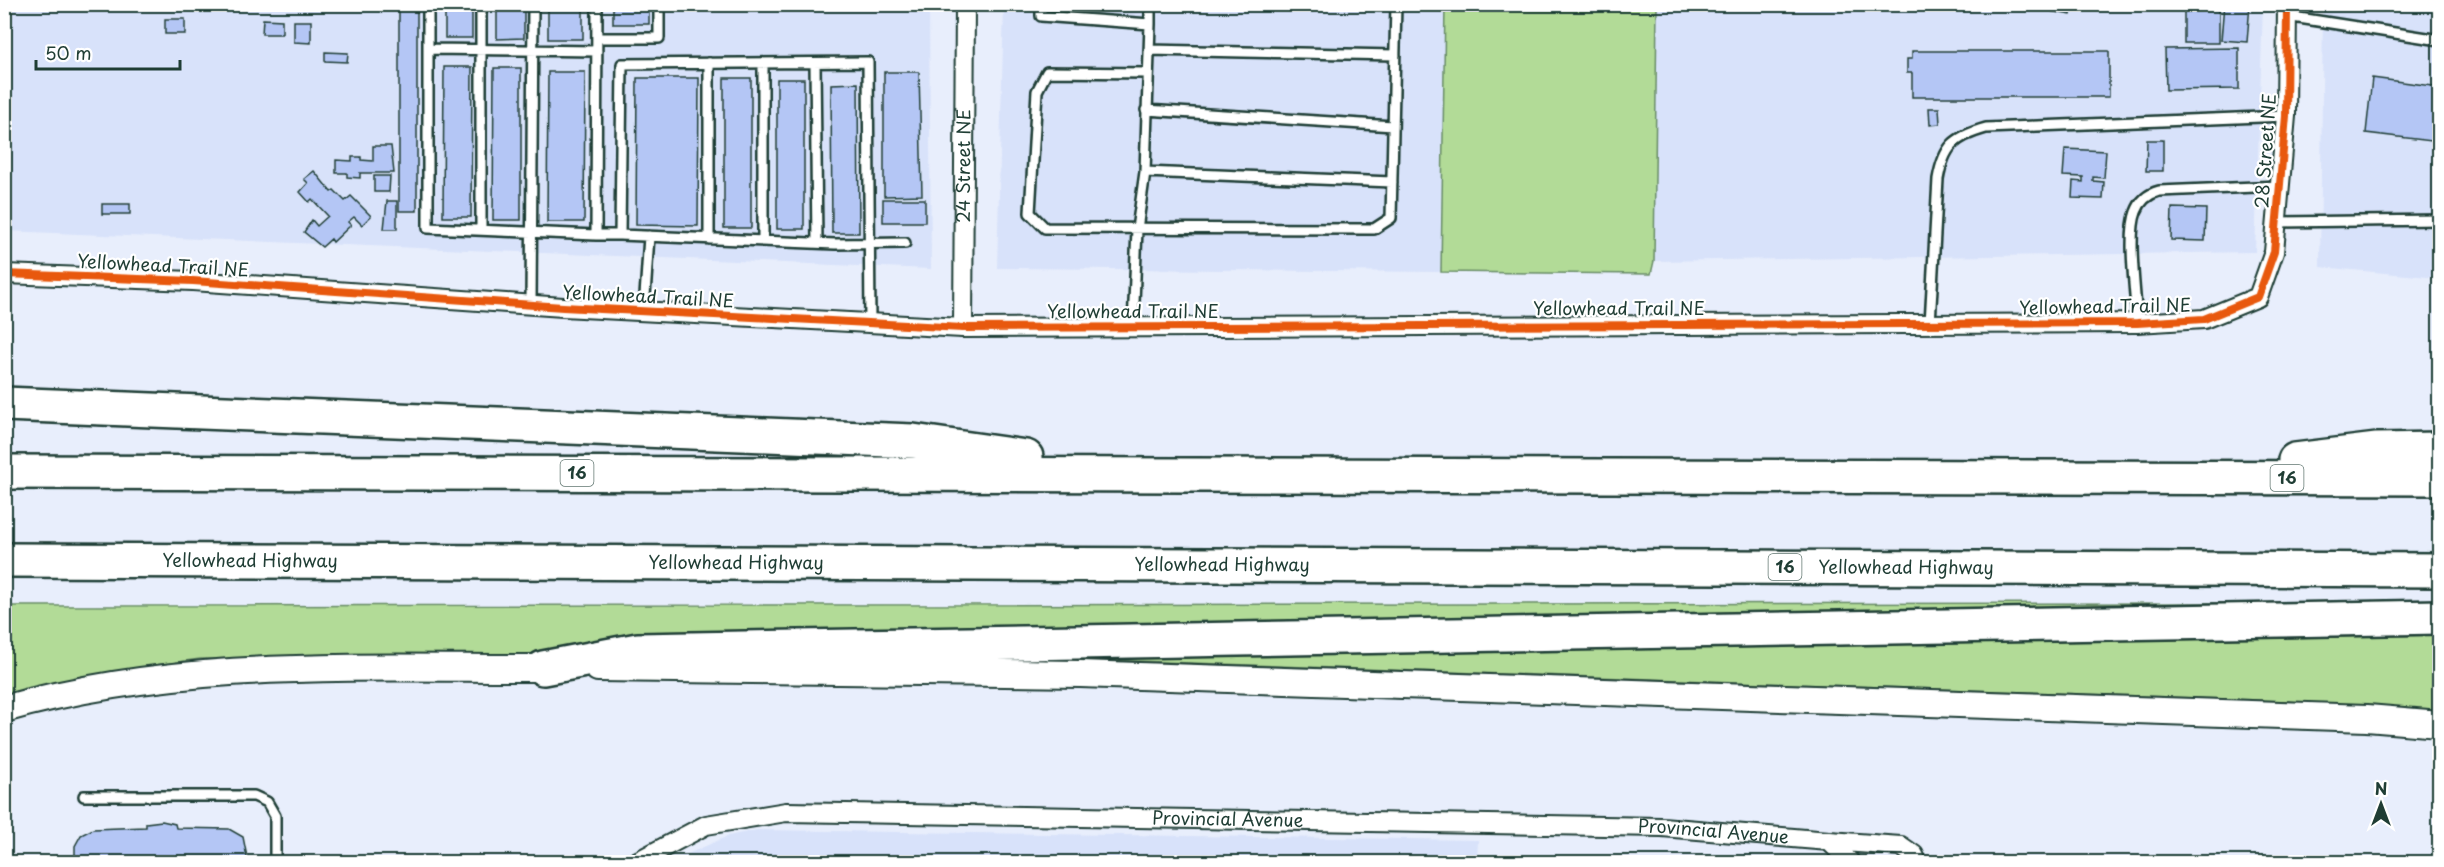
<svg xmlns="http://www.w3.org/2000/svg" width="2444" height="867" viewBox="0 0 2444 867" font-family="'Playpen Sans',sans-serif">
<rect width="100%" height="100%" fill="#e8eefc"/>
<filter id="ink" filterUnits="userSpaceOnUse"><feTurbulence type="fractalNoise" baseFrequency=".0167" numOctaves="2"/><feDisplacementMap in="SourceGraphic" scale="12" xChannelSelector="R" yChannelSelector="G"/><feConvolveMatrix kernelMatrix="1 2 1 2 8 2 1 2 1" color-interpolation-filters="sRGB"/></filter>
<g filter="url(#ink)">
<path fill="#d8e2fa" d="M 5,5 L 929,5 L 931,269 L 5,231 Z
M 1004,5 L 1445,5 L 1441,272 L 997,268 Z
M 1657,5 L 2263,5 L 2255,252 L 1654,261 Z
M 2323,5 L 2439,5 L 2439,278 L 2320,267 Z
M 757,830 L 1478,840 L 1477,862 L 670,862 L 728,836 Z"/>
<path fill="#b2db97" stroke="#688c66" stroke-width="1.5" d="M 1445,5 L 1657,5 L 1654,261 L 1651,274 L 1441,272 Z
M 2232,603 L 2232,608 L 518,654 L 200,659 L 141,667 L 69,681 L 5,699 L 5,606 Z
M 2439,635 L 2440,714 L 2286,701 L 1075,659 Z"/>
<path fill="#b4c6f5" stroke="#1f3d34" stroke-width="1.5" d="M 399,4 L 417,4 L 417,211 L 399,211 Z
M 445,4 L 472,4 L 472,38 L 445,38 Z
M 497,4 L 524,4 L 524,38 L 497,39 Z
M 548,4 L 583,4 L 583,39 L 548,39 Z
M 613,4 L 649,4 L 649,24 L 613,24 Z
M 2010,4 L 2073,4 L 2071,15 Z
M 2184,4 L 2222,4 L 2222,9 L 2219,9 L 2219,43 L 2184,43 Z
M 2224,4 L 2250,4 L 2247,42 L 2221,40 Z
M 165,19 L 185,19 L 185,34 L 165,34 Z
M 263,19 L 282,20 L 282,34 L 262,34 Z
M 294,21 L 311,21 L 311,43 L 294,42 Z
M 2239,48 L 2239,89 L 2166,90 L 2165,49 Z
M 1912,51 L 2109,51 L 2109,97 L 1912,97 L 1912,73 L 1907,73 L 1907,59 L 1912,59 Z
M 325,52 L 348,53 L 347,62 L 325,61 Z
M 444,67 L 472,67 L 471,217 L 443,217 Z
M 494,68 L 521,68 L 521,220 L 493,220 Z
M 548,72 L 585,72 L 584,222 L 547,222 Z
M 884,72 L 919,72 L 922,195 L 884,196 Z
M 637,78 L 699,78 L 698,226 L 636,225 Z
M 724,78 L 751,78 L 751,228 L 724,228 Z
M 2372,78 L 2440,87 L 2440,142 L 2366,133 Z
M 777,79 L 804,79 L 804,229 L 777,229 Z
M 858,83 L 859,233 L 832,233 L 831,84 Z
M 1929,108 L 1939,108 L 1940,124 L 1930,125 Z
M 2147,140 L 2163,140 L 2163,171 L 2146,171 Z
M 373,146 L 391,146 L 394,173 L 360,173 L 360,178 L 347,177 L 347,173 L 336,173 L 336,160 L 352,161 L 352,157 L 361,157 L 361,160 L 373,161 Z
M 2065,149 L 2106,151 L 2104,178 L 2093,177 L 2093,181 L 2104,182 L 2103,199 L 2072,198 L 2073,181 L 2083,182 L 2083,177 L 2063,176 Z
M 314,171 L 331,192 L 334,190 L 345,201 L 351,196 L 371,216 L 362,225 L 354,217 L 348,222 L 351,225 L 333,242 L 331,239 L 322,247 L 304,232 L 312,220 L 317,226 L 328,216 L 312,199 L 309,202 L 300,192 L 308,183 L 304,179 Z
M 374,176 L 390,176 L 389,192 L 374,192 Z
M 883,199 L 925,199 L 925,222 L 883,222 Z
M 387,201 L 397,201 L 397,229 L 384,229 Z
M 102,204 L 130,204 L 130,214 L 102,214 Z
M 2172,208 L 2206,209 L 2205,241 L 2171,240 Z
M 162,821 L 175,824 L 176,828 L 229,829 L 243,837 L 248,862 L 75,862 L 75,846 L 81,835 L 93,829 L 146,827 L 146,823 Z"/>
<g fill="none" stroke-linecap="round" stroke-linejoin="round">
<g stroke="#1f3d34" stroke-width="14">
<path id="lane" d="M 428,4 L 428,228 L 596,235 L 597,4
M 481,4 L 481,229
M 1041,4 L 1041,16 L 1150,24 L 1145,172 L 1137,229 L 1133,327
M 1150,4 L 1150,24
M 2286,16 L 2440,40
M 597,38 L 659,38 L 659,4
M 428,49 L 597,51
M 1149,50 L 1395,55
M 709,63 L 709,239
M 815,63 L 817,243
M 1148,73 L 1047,72 L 1037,91 L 1030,213 L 1045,228 L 1374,229 L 1391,218 L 1396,4
M 1146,110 L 1393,126
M 1145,172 L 1392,182
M 2276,222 L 2440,220
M 596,235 L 620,235
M 763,241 L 763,63
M 531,305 L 533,4
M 644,311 L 649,236
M 2137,323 C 2136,296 2127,235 2136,212 C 2140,201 2148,194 2159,191 L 2280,186
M 870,324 C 870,237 868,150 868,62 L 622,64 L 620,235 L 835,244 L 905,243
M 1930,324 L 1938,179 C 1944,146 1954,137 1986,128 L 2286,116
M 84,796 L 254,796 L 267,802 L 275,816 L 275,862"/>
</g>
<g stroke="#1f3d34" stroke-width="22">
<g id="street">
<path d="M 4,274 L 193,281 L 563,307 L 963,328 L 2137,323 L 2204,319 L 2258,297 L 2274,252 L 2286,116 L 2287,4"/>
<path id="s1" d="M 963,328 L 965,4"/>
<path id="s2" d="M 636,862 L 706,825 L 786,812 L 1662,827 L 1829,841"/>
<path d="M 1850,862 L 1829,841 L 1901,846 L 1914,855 L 1917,862"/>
</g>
</g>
<g stroke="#1f3d34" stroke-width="30">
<path id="secondary" d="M 598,668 L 1080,674 L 2367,718 L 2440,724
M 4,709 C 185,657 376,669 561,668"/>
</g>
<g stroke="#1f3d34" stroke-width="38">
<g id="highway">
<path d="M 4,404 L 913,441 L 1026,457"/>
<path d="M 2295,460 L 2377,450 L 2440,449"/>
<path d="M 4,472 L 2440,478"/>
<path id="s3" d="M 4,560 L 2440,570"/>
<path d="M 543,668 L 638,650 L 2440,617"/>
</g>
</g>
<use href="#lane" stroke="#fff" stroke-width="9"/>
<use href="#street" stroke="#fff" stroke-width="18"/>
<use href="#secondary" stroke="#fff" stroke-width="26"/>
<use href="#highway" stroke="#fff" stroke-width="33"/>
<g stroke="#fff" stroke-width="11">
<path id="cycleway" d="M 4,274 L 193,281 L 563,307 L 963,328 L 2137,323 L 2204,319 L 2258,297 L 2274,252 L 2286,116 L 2287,4"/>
</g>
<use href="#cycleway" stroke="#e8590c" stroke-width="8"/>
</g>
</g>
<g text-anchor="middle" stroke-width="4.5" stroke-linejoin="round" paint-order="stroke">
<g fill="#fff" stroke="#627771" stroke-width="1.5">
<rect x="560.5" y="460" width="33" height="26" rx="4.5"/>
<rect x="2270.5" y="465" width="33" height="26" rx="4.5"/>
<rect x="1768.5" y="554" width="33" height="26" rx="4.5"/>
</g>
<g font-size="16" font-weight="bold" fill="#1f3d34">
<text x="577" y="479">16</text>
<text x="2287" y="484">16</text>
<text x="1785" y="573">16</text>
</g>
<g font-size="18" fill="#1f3d34" stroke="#fff">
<text transform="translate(2266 151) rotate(-86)" y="6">28 Street NE</text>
<text dy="6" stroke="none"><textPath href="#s1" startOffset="162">24 Street NE</textPath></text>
<text transform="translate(163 266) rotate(3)" y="6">Yellowhead Trail NE</text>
<text transform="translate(648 297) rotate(3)" y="6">Yellowhead Trail NE</text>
<text transform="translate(2105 307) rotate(-1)" y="6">Yellowhead Trail NE</text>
<text x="1619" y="315">Yellowhead Trail NE</text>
<text x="1133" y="318">Yellowhead Trail NE</text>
<text dy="6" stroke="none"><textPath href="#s3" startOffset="246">Yellowhead Highway</textPath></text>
<text dy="6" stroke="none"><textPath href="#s3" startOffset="732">Yellowhead Highway</textPath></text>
<text dy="6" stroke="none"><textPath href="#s3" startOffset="1218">Yellowhead Highway</textPath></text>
<text dy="6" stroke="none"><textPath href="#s3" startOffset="1902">Yellowhead Highway</textPath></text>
<text dy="6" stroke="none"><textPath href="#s2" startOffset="602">Provincial Avenue</textPath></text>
<text dy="6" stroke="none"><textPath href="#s2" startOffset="1088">Provincial Avenue</textPath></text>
</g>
</g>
<rect width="2444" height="867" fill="none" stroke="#fff" stroke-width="24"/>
<rect x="12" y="12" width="2420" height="843" fill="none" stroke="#1f3d34" stroke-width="2" filter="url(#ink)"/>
<g transform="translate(2381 804)" stroke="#ffffff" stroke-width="4.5" paint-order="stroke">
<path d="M0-4.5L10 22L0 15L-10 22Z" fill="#1f3d34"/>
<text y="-9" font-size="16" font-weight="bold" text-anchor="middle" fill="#1f3d34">N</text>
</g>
<path d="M36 60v9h144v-9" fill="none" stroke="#1f3d34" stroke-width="3"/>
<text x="45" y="60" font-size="18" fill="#1f3d34" stroke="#ffffff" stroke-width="4.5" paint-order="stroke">50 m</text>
</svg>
